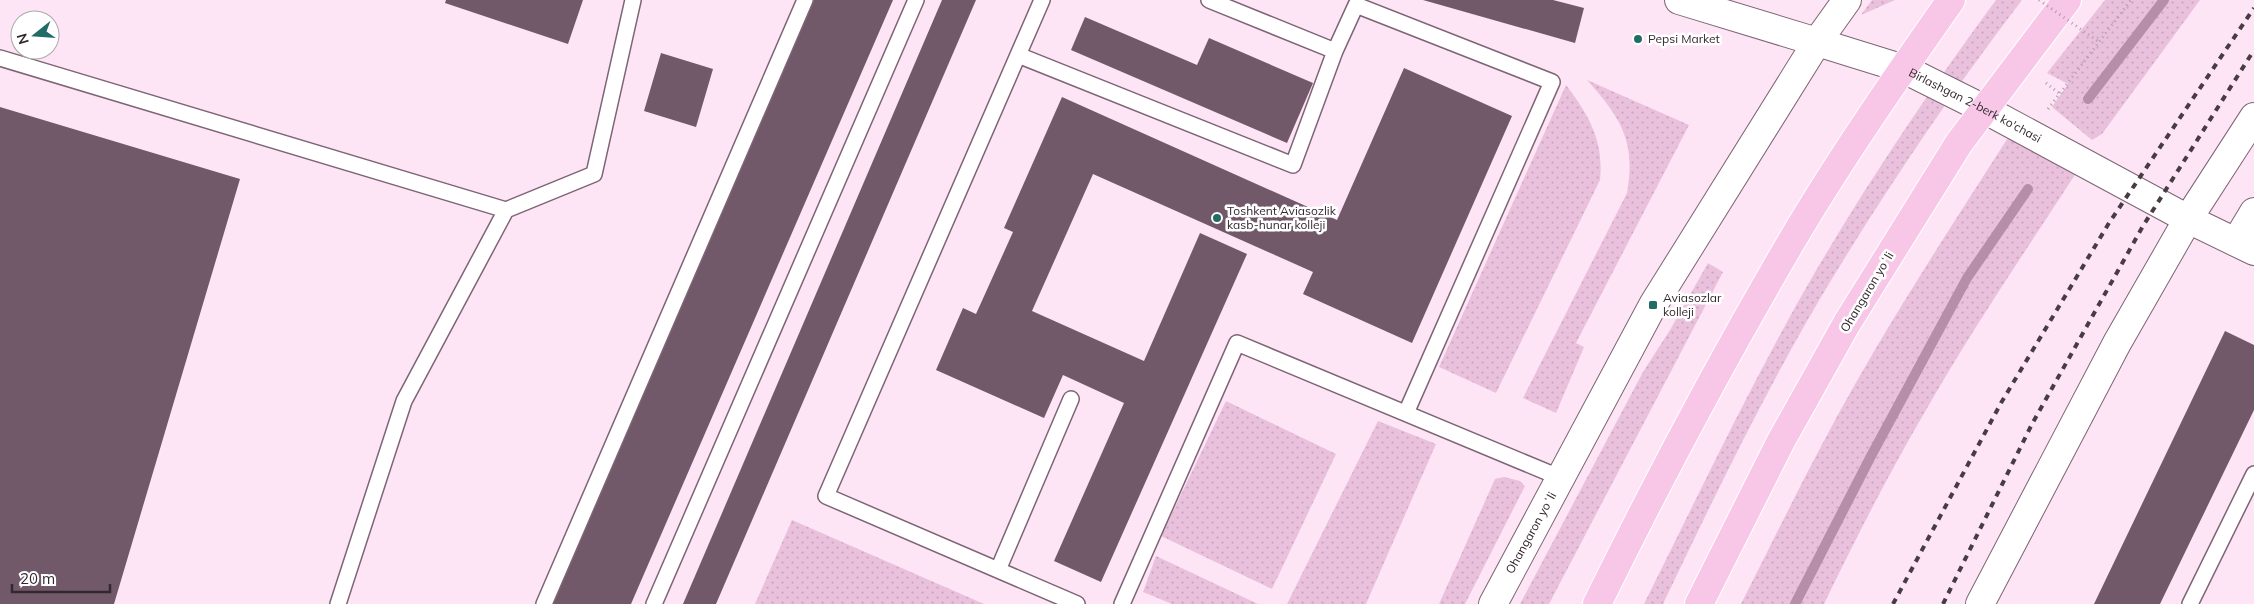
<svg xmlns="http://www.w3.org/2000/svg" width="2254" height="604" viewBox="0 0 2254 604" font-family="Mulish,sans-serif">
<defs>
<pattern id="grass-dots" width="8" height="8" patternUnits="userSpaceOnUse" patternTransform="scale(1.25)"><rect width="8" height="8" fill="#eac1dc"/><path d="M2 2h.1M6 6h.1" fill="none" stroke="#c9a6bd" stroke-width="1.8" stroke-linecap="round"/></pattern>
</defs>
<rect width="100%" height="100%" fill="#fde5f5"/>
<path fill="url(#grass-dots)" d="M 1872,0 L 1895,0 L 1861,15 Z
M 1996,0 L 2022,0 C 1953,90 1889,185 1830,282 C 1768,385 1715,495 1663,604 L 1644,604 C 1699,494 1752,381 1814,274 C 1869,180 1931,88 1996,0 Z
M 2105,0 L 2200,0 L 2102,134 L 2092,140 L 2052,107 L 2068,84 L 2047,73 Z
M 1587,80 L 1689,125 L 1576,343 L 1584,347 L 1556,413 L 1523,398 L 1627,193 C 1636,141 1621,118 1587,80 Z
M 1566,85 C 1589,115 1604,141 1600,180 L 1496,393 L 1439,367 Z
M 2020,119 L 2082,164 C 2029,246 1974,326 1926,410 C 1889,473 1856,538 1824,604 L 1741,604 C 1779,529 1816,452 1858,379 C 1909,290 1965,205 2020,119 Z
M 1708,263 L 1723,272 L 1549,604 L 1520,604 L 1643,372 L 1670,330 Z
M 1226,401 L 1336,454 L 1272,589 L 1161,536 Z
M 1378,421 L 1436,444 L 1366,604 L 1287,604 Z
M 1504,477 L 1520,481 L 1525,486 L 1465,604 L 1439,604 L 1495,479 Z
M 792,520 L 984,604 L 755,604 Z
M 1156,556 L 1258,604 L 1172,604 L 1143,592 Z"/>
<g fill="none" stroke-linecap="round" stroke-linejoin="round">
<path stroke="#b68ea9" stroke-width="10" d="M 2088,99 L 2164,0
M 1795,604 L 1871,456 L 1967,278 L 2028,189"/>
</g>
<path fill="#72596a" d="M 446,0 L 583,0 L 568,44 L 445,3 Z
M 814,0 L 893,0 L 631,604 L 553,604 Z
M 942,0 L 976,0 L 716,604 L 683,604 Z
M 1423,0 L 1553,0 L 1584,8 L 1575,43 Z
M 1085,17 L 1197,65 L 1209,38 L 1313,83 L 1287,143 L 1071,50 Z
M 661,53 L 713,69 L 696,127 L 644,111 Z
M 1404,68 L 1512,116 L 1412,343 L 1303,294 L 1313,272 L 1093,174 L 1032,311 L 1144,361 L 1200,233 L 1247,254 L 1101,582 L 1054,561 L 1124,403 L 1063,375 L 1044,418 L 936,370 L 963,308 L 976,314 L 1013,232 L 1004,228 L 1062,97 L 1337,220 Z
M 0,107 L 240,179 L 114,604 L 0,604 Z
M 2225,331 L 2254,345 L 2254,410 L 2160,604 L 2094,604 Z"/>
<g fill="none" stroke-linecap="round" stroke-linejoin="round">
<g stroke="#7e6475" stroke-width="18">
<path id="service" d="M 1042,0 L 826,496 L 1077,604
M 1209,0 L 1335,51 L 1356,5 L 1552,82 L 1406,413
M 1018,55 L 1293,165 L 1335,51
M 0,58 L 506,210 L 594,174 L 633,0
M 998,570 L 1071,399
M 338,604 L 404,401 L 506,210
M 544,604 L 805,0
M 654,604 L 916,0
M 1122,604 L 1237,343 L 1561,478
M 2190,604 L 2254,474"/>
</g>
<g stroke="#7e6475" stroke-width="30">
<path id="minor" d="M 1679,0 L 1817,42
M 2236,242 L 2254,212"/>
</g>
<g stroke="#7e6475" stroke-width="30">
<g id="tertiary">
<path id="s1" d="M 1817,42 L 1904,69 L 1984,109 L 2188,219 L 2254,251"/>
<path d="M 1980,604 L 2117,343 L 2188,219 L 2254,117"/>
</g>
</g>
<g stroke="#7e6475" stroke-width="30">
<path id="secondary" d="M 1493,604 L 1653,305 L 1817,42 L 1847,0"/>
</g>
<g stroke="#fff" stroke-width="30">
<path id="trunk" d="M 1597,604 C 1658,480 1724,356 1794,237 C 1842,156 1897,77 1951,0
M 1699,604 L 1781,441 L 1847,323 L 1959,143 L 2067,0"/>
</g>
<path stroke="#af9ca9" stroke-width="3" stroke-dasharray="1 4" stroke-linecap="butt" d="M 2046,83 L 2060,94
M 2048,109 L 2131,0"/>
<use href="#service" stroke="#fff" stroke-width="15"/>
<use href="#minor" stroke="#fff" stroke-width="28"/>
<use href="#tertiary" stroke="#fff" stroke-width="28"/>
<use href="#secondary" stroke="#fff" stroke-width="28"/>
<use href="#trunk" stroke="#f8c7e8" stroke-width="28"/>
<path stroke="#483c44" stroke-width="4" stroke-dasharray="6 6" stroke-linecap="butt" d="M 1893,604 L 2001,403 L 2109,223 L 2254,8
M 1943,604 L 2032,424 L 2143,226 L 2254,50"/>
<path stroke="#af9ca9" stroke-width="3" stroke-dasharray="1 4" stroke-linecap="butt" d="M 2039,0 L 2099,42"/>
</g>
<g fill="#216c67" stroke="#fff" stroke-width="2">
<circle cx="1638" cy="39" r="5"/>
<circle cx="1217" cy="218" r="5"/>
<rect x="1648" y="300" width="10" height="10" rx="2.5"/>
</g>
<g text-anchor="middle" stroke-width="5" stroke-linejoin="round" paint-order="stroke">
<g font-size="12" fill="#33282f" stroke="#fff" text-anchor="start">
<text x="1648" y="43">Pepsi Market</text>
<text x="1227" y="215">Toshkent Aviasozlik<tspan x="1227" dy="14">kasb-hunar kolleji</tspan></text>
<text x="1663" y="302">Aviasozlar<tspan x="1663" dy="14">kolleji</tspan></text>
</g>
<g font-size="12" fill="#33282f" stroke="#fff">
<text dy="4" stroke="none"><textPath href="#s1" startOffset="171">Birlashgan 2-berk ko'chasi</textPath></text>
<text transform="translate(1867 292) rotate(-59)" y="4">Ohangaron yoʻli</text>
<text transform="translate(1531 533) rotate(-61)" y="4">Ohangaron yoʻli</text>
</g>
</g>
<g transform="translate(35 35) rotate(253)"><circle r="24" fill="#ffffff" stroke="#ada9ac"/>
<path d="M0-4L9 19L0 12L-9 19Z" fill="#216c67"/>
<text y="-8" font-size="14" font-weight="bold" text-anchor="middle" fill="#33282f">N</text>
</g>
<path d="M12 584v8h98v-8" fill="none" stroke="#33282f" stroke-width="2.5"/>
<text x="20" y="584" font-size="15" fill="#33282f" stroke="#ffffff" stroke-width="4" paint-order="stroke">20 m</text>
</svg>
